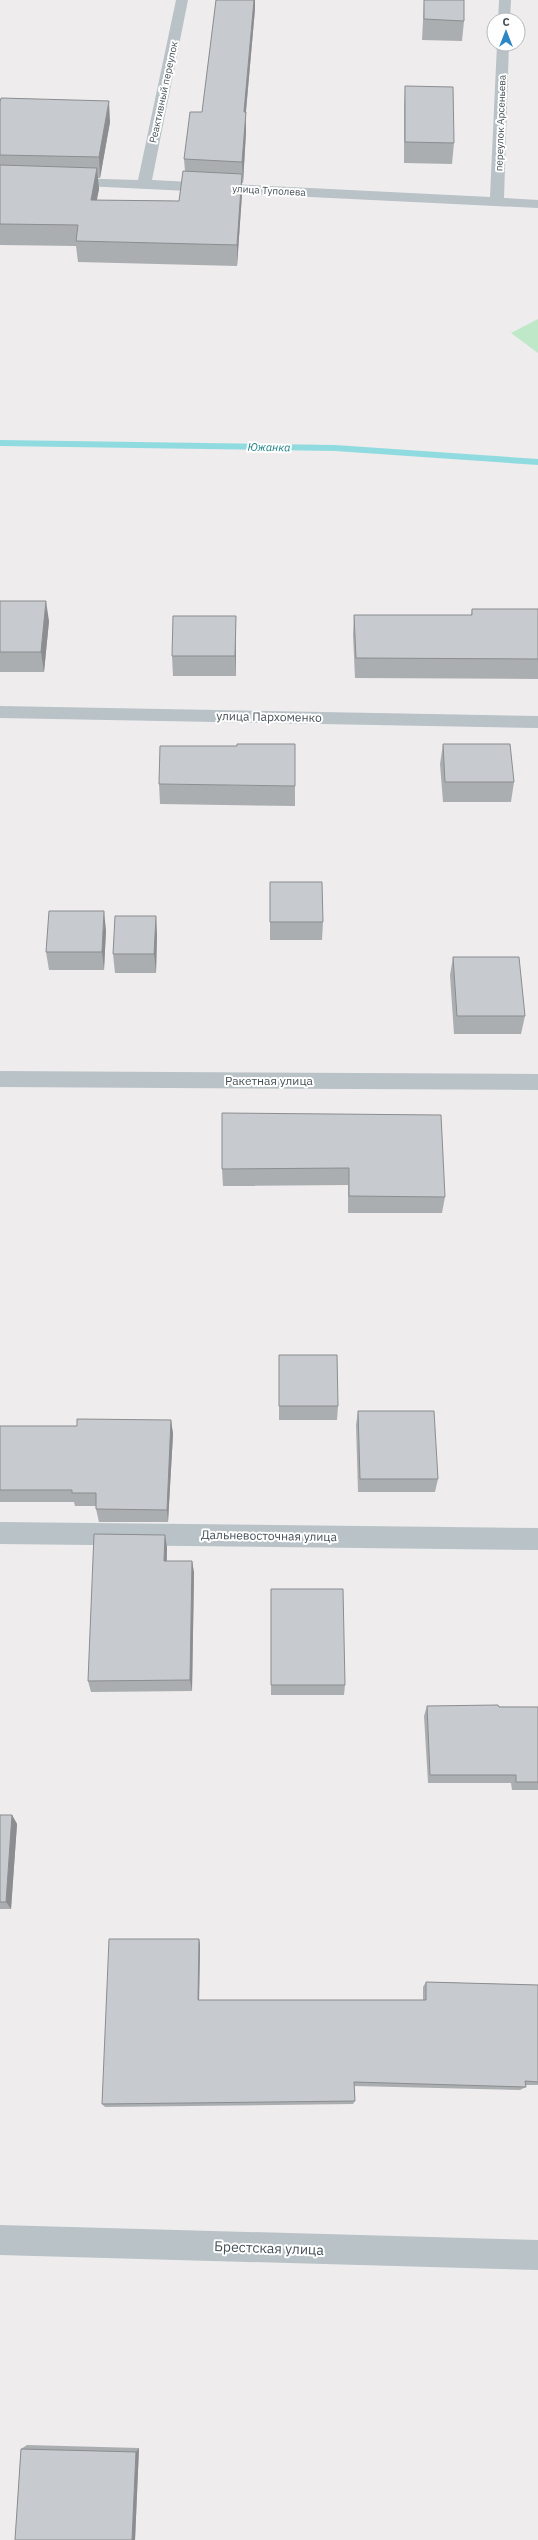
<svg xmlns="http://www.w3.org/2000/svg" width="538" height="2540" viewBox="0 0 538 2540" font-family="'IBM Plex Sans',sans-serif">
<rect width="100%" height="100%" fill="#eeecec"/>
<path fill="#bee8c8" d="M 538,319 L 538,353 L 511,333 Z"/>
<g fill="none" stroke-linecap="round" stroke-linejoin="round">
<path fill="#90dbe0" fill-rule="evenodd" d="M 0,440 L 335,445 L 538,459 L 538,465 L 335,451 L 0,446 Z"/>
<path fill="#b8c2c7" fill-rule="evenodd" d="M 176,0 L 188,0 L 152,180 L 490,197 L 497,44 L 509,44 L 504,198 L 538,200 L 538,208 L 64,185 L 62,182 L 69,178 L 138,180 Z
M 499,0 L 511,0 L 510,20 L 498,20 Z
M 0,706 L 538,716 L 538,728 L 0,718 Z
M 0,1071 L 538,1074 L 538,1090 L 0,1087 Z
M 0,1522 L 538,1528 L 538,1550 L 0,1544 Z"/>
<path fill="#b8c2c7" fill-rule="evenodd" d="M 0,2225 L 538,2240 L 538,2270 L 0,2255 Z"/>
</g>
<path fill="#abaeb1" d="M 216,0 L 255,0 L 255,9 L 246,112 L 246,132 L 243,183 L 242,183 L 242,194 L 237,266 L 78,262 L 76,246 L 0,245 L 0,102 L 110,122 L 100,178 L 98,178 L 99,189 L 96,200 L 179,201 L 185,171 L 184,159 L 202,112 Z
M 424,0 L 464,0 L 464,21 L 462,41 L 422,40 Z
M 405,86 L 454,143 L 452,164 L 404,163 L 404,106 Z
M 0,601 L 49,621 L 44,672 L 0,672 Z
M 472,609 L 538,609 L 538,679 L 355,678 L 353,635 L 354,615 L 471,615 Z
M 236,616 L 236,676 L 173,676 L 172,656 Z
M 443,744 L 514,782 L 511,802 L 443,802 L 440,764 Z
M 159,784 L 295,786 L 295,806 L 160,804 Z
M 270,882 L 323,922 L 322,940 L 270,940 Z
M 156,916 L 157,935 L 156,973 L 115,973 L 113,954 Z
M 106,930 L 104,970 L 49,970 L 46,952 Z
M 453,957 L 525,1016 L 521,1034 L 454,1034 L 450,975 Z
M 222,1113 L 445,1197 L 442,1213 L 348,1213 L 348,1185 L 223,1186 L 222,1169 Z
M 279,1355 L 338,1406 L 337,1420 L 279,1420 Z
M 358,1411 L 438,1479 L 435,1492 L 358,1492 L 356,1425 Z
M 171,1420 L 173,1434 L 168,1522 L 99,1522 L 96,1509 L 96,1506 L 75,1506 L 74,1502 L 0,1502 L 0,1426 L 77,1426 Z
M 167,1547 L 167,1561 L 192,1561 L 194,1573 L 192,1691 L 91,1692 L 88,1681 Z
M 271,1589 L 345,1685 L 344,1695 L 271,1695 Z
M 427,1706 L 538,1707 L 538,1790 L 512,1790 L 511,1783 L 428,1783 L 424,1716 Z
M 0,1815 L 12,1815 L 17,1824 L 11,1909 L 0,1909 Z
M 199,1939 L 200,1945 L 199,2000 L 423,2000 L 423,1987 L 426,1982 L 538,1985 L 538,2085 L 525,2085 L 526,2087 L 520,2090 L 354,2086 L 355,2101 L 353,2104 L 105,2107 L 102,2104 Z
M 27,2445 L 139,2448 L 135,2540 L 15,2540 L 21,2449 Z"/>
<path fill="#8b8d90" d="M 254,0 L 255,0 L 255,9 L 244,132 L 244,112 Z
M 109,101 L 110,122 L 100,178 L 99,157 Z
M 246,112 L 246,132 L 243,183 L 242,162 Z
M 97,168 L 99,189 L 93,221 L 91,200 Z
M 242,174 L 242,194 L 237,266 L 237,245 Z
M 46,601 L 49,621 L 44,672 L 41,652 Z
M 236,616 L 236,676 L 235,656 Z
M 104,911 L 106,930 L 104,970 L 102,952 Z
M 156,916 L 157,935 L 156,973 L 154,954 Z
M 171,1420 L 173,1434 L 168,1522 L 167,1510 Z
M 165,1535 L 167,1547 L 166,1573 L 164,1561 Z
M 192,1561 L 194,1573 L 192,1691 L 190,1680 Z
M 12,1815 L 17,1824 L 11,1909 L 6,1902 Z
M 199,1939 L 200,1945 L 199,2005 L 198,2000 Z
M 139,2448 L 135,2540 L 132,2540 L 136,2452 Z"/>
<path fill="#c7cace" stroke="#8b8d90" d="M 216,0 L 254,0 L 244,112 L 246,112 L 242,162 L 184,159 L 190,112 L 202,112 Z
M 424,0 L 464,0 L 464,21 L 424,19 Z
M 405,86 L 453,87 L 454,143 L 405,142 Z
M 1,98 L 109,101 L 99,157 L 0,155 L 0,102 Z
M 0,165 L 97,168 L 91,200 L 179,201 L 183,171 L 242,174 L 237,245 L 76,241 L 78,225 L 0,224 Z
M 0,601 L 46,601 L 41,652 L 0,652 Z
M 472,609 L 538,609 L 538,659 L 356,658 L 354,615 L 472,615 Z
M 173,616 L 236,616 L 235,656 L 172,656 Z
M 237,744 L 295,744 L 295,786 L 159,784 L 160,746 L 237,746 Z
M 443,744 L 510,744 L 514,782 L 445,782 Z
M 270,882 L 322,882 L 323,922 L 270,922 Z
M 49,911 L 104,911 L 102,952 L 46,952 Z
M 115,916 L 156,916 L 154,954 L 113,954 Z
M 453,957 L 519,957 L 525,1016 L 457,1016 Z
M 222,1113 L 441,1115 L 445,1197 L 349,1196 L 349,1168 L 222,1169 Z
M 279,1355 L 337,1355 L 338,1406 L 279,1406 Z
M 358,1411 L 434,1411 L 438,1479 L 360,1479 Z
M 77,1419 L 171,1420 L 167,1510 L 96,1509 L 96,1493 L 72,1493 L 72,1490 L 0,1490 L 0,1426 L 77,1426 Z
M 94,1534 L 165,1535 L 164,1561 L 192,1561 L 190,1680 L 88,1681 Z
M 271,1589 L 343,1589 L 345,1685 L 271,1685 Z
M 498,1705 L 499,1707 L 538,1707 L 538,1782 L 516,1782 L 516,1775 L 430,1775 L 427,1706 Z
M 0,1815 L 12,1815 L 6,1902 L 0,1902 Z
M 109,1939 L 199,1939 L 198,2000 L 426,2000 L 426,1982 L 538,1985 L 538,2082 L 525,2081 L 526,2087 L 354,2082 L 355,2101 L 102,2104 Z
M 21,2449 L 136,2452 L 132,2540 L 15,2540 Z"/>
<g text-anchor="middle" stroke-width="4" stroke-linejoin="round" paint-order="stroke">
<g font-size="10" fill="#465157" stroke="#fff">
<text transform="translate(163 92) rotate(-78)" y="4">Реактивный переулок</text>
<text transform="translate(500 123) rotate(-88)" y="4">переулок Арсеньева</text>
<text transform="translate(269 190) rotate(3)" y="4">улица Туполева</text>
</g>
<g font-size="11" font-style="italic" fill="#1b8087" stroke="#fff">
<text transform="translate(269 447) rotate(1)" y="4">Южанка</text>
</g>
<g font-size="12" fill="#465157" stroke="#fff">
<text transform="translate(269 717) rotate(1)" y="4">улица Пархоменко</text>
<text x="269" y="1085">Ракетная улица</text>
<text transform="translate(269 1536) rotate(1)" y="4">Дальневосточная улица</text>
</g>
<g font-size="14" fill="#465157" stroke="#fff">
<text transform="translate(269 2248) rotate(2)" y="5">Брестская улица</text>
</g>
</g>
<g transform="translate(506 32)"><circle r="19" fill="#ffffff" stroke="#b5b9bc"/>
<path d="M0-3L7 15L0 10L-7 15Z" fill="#2d87c7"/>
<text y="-6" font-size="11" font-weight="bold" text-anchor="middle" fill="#465157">С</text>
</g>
</svg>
